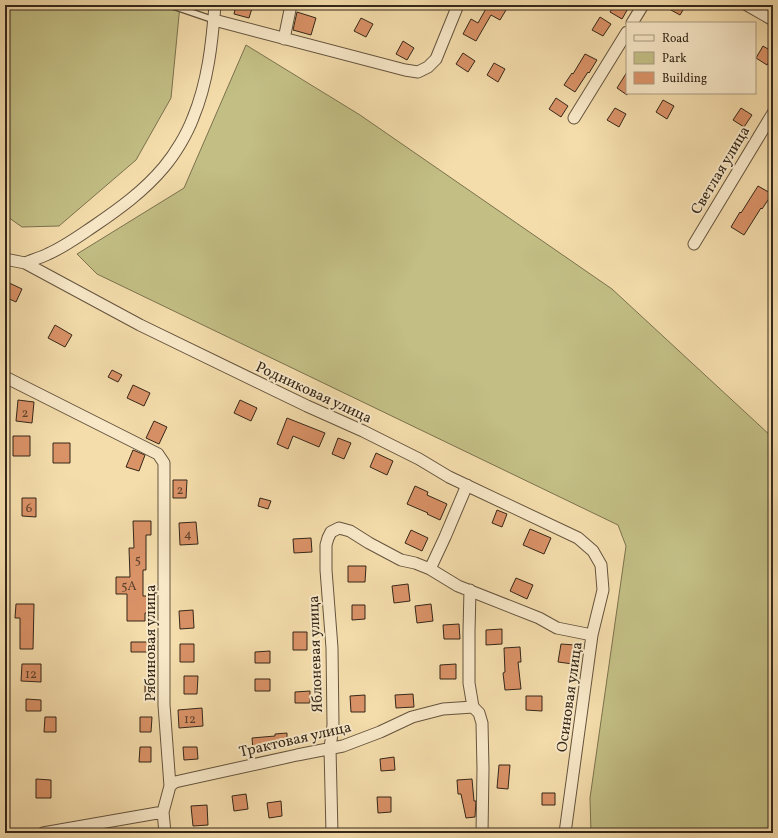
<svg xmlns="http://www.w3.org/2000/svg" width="778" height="838" viewBox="0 0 778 838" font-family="Vollkorn,serif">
<rect width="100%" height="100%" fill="#f4dcab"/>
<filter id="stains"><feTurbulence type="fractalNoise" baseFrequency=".005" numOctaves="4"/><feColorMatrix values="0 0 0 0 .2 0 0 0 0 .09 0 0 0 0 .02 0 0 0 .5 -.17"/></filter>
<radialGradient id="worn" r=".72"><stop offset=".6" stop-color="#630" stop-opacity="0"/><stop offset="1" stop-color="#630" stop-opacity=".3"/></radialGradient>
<path fill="#c2be84" stroke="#7b724e" d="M 5,5 L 180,5 L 171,98 L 136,160 L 59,226 L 22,227 L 5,215 Z
M 246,45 L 360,115 L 612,289 L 772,437 L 773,437 L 773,833 L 591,833 L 590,798 L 626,546 L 618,525 L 97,274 L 77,254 L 184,188 Z"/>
<path fill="#da9267" stroke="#342719" d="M 236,5 L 253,5 L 249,18 L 234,14 Z
M 488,5 L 509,5 L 500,20 L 491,15 L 476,41 L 463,34 L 471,19 L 478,23 Z
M 614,5 L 630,5 L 622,19 L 610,12 Z
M 662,5 L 686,5 L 680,15 Z
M 297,12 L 316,18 L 311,35 L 293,30 Z
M 600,17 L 611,24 L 603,36 L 592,30 Z
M 361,18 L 373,24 L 366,37 L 354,31 Z
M 403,41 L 414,48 L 407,60 L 396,54 Z
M 763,46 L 773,52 L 773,55 L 767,65 L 756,58 Z
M 463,53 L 475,61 L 468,72 L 456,64 Z
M 585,54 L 597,60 L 589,73 L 588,72 L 575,92 L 564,85 L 572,73 L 573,74 Z
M 494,63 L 505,69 L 498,82 L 487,75 Z
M 627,72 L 627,95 L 617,88 Z
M 556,98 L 568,106 L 561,117 L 549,109 Z
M 663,100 L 674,106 L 667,119 L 656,112 Z
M 615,108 L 626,114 L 619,127 L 607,120 Z
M 741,108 L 752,115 L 744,127 L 733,120 Z
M 758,186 L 772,194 L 762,209 L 761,208 L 744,235 L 731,227 L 740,212 L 741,213 Z
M 5,281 L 22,289 L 16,302 L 5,297 Z
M 55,325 L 72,335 L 65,347 L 48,338 Z
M 112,370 L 122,375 L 118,382 L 108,377 Z
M 133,385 L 150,393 L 144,406 L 127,398 Z
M 18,400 L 34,402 L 32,423 L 16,421 Z
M 240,400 L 257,408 L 251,421 L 234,413 Z
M 287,418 L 325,433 L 319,447 L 293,436 L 288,449 L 277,444 Z
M 154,421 L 167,427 L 159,444 L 146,438 Z
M 13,436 L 30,436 L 30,456 L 13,456 Z
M 338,438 L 351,443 L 344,459 L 332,454 Z
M 53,443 L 70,443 L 70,463 L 53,463 Z
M 133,450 L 145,455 L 139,471 L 126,467 Z
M 376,453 L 393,461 L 387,475 L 370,467 Z
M 173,480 L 187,480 L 186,498 L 173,498 Z
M 415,486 L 428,492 L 427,495 L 447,504 L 440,520 L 427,514 L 428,513 L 407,504 Z
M 22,498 L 36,498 L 36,517 L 22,516 Z
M 260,498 L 271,501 L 268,509 L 258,506 Z
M 497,510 L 507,514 L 502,527 L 492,523 Z
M 133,521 L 151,521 L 151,535 L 146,535 L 146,570 L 143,570 L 143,596 L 151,596 L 151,613 L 145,613 L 145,621 L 127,621 L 127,594 L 116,594 L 116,577 L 130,577 L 129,548 L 134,548 Z
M 196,522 L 198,544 L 180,545 L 179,523 Z
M 530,529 L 551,538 L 544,554 L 523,545 Z
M 411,530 L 428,538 L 422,551 L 405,543 Z
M 311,538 L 312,552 L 294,553 L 293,539 Z
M 348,566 L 366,566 L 365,582 L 348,582 Z
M 516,578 L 533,585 L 527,599 L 510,591 Z
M 408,584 L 410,601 L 394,603 L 392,586 Z
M 16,604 L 34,604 L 33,649 L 20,649 L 20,618 L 15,618 Z
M 431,604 L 433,621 L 417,623 L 415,606 Z
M 352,605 L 365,605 L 365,619 L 352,620 Z
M 193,610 L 194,628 L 180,629 L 179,611 Z
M 459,624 L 460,639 L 444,639 L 443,625 Z
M 502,629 L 502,644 L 486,645 L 486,630 Z
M 293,632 L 307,632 L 307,650 L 293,650 Z
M 131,642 L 148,642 L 148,652 L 131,652 Z
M 180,644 L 194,644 L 194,662 L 180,662 Z
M 561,644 L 575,645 L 573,664 L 558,662 Z
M 520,647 L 521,662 L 518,662 L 521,689 L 505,690 L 503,673 L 505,672 L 504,648 Z
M 270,651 L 270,663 L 255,663 L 255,652 Z
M 22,664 L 41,664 L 41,682 L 21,681 Z
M 456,664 L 456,679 L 440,679 L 440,665 Z
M 184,676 L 198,676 L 197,694 L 184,694 Z
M 255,679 L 270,679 L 270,691 L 255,691 Z
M 145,682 L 155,682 L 154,698 L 145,697 Z
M 310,691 L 310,703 L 295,703 L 295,692 Z
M 413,694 L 414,707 L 396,708 L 395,695 Z
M 365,695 L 365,712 L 351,712 L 350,696 Z
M 526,696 L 542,696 L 542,711 L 526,710 Z
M 26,699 L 41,700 L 41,711 L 26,711 Z
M 202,708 L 203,726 L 179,728 L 178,710 Z
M 45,717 L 56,717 L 56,732 L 44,732 Z
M 140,717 L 152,717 L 151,732 L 140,732 Z
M 287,733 L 287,746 L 265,747 L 265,750 L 253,750 L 252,738 L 275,736 L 275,734 Z
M 140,747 L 151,747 L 151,762 L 139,762 Z
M 183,747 L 197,747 L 198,759 L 184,760 Z
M 394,757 L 395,770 L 381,771 L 380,759 Z
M 499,765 L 510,765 L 508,789 L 497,788 Z
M 36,779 L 51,780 L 51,798 L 36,798 Z
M 472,779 L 474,801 L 476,801 L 475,817 L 466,818 L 461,794 L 458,794 L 457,780 Z
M 542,793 L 555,793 L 555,805 L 542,805 Z
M 246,794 L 248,809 L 234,811 L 232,796 Z
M 377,797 L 391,797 L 391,812 L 378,813 Z
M 281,801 L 282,816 L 269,818 L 267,803 Z
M 207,805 L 208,825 L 193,826 L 191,806 Z"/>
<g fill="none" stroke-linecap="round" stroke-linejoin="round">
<g stroke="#64543e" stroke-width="8">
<path id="lane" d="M 170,5 L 214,20"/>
</g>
<g stroke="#64543e" stroke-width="13">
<path id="street" d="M 747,5 L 773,20
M 214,20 L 405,70 L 418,72 L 428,67 L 436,59 L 458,5
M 632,23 L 643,5
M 284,39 L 291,5
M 574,118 L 627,32
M 694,244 L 773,113
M 5,259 L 25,263 L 140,325 L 307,406 L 363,431 L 419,459 L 449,477 L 578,538 L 593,551 L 601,565 L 603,590 L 592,635 L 565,833
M 25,263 C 32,260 40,258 48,254 C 64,247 79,236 94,226 C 119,209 144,191 164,167 C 175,154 187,134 193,118 C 208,82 212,43 215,5
M 5,377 L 158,454 L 164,463 L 164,705 L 170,786 L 163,812 L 165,833
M 430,569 L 445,537 L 467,485
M 470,590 L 469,631 L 469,683 L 473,707 L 479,713 L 482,723 L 483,769 L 482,833
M 170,786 L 175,782 L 297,755 L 343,746 L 380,732 L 412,717 L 443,709 L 473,707
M 43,833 L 163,812
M 332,833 L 330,748 L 333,725 L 332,648 L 326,570 L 326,545 L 328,538 L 331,532 L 339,528 L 350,531 L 369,543 L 401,560 L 415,563 L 430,569 L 458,586 L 539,618 L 557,628 L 592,635"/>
</g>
<use href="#lane" stroke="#f8e8c8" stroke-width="5.5"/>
<use href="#street" stroke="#f8e8c8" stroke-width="11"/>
</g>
<g text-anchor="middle" stroke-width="4" stroke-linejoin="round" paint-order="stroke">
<g font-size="13" fill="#5e422c">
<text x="25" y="417">2</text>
<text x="180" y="494">2</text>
<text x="29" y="512">6</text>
<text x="188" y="538">4</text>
<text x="138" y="564">5</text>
<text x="129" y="590">5А</text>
<text x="31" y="678">12</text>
<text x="190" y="723">12</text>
</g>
<g font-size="15" fill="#342719" stroke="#f8e8c8">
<text transform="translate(720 170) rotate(-59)" y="5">Светлая улица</text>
<text transform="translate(314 392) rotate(25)" y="5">Родниковая улица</text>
<text transform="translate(150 643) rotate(-90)" y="5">Рябиновая улица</text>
<text transform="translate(315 654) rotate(-92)" y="5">Яблоневая улица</text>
<text transform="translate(569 697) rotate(-82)" y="5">Осиновая улица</text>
<text transform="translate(295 739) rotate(-13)" y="5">Трактовая улица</text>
</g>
</g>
<rect width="778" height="838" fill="none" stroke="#f4dcab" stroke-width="20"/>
<rect x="6" y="6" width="766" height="826" fill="none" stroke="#342719" stroke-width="2"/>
<rect x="10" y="10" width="758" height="818" fill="none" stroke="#342719"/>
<rect x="626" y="22" width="130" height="72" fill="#f8e8c8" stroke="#aa9b82"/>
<rect x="634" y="35" width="20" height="6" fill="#f8e8c8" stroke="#aa9b82"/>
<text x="662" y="42" font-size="12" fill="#342719">Road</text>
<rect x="634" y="52" width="20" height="12" fill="#c2be84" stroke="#aa9b82"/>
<text x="662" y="62" font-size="12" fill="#342719">Park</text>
<rect x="634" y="72" width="20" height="12" fill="#da9267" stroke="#aa9b82"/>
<text x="662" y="82" font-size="12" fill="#342719">Building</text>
<rect width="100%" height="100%" filter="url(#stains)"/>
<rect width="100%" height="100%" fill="url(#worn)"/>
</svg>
